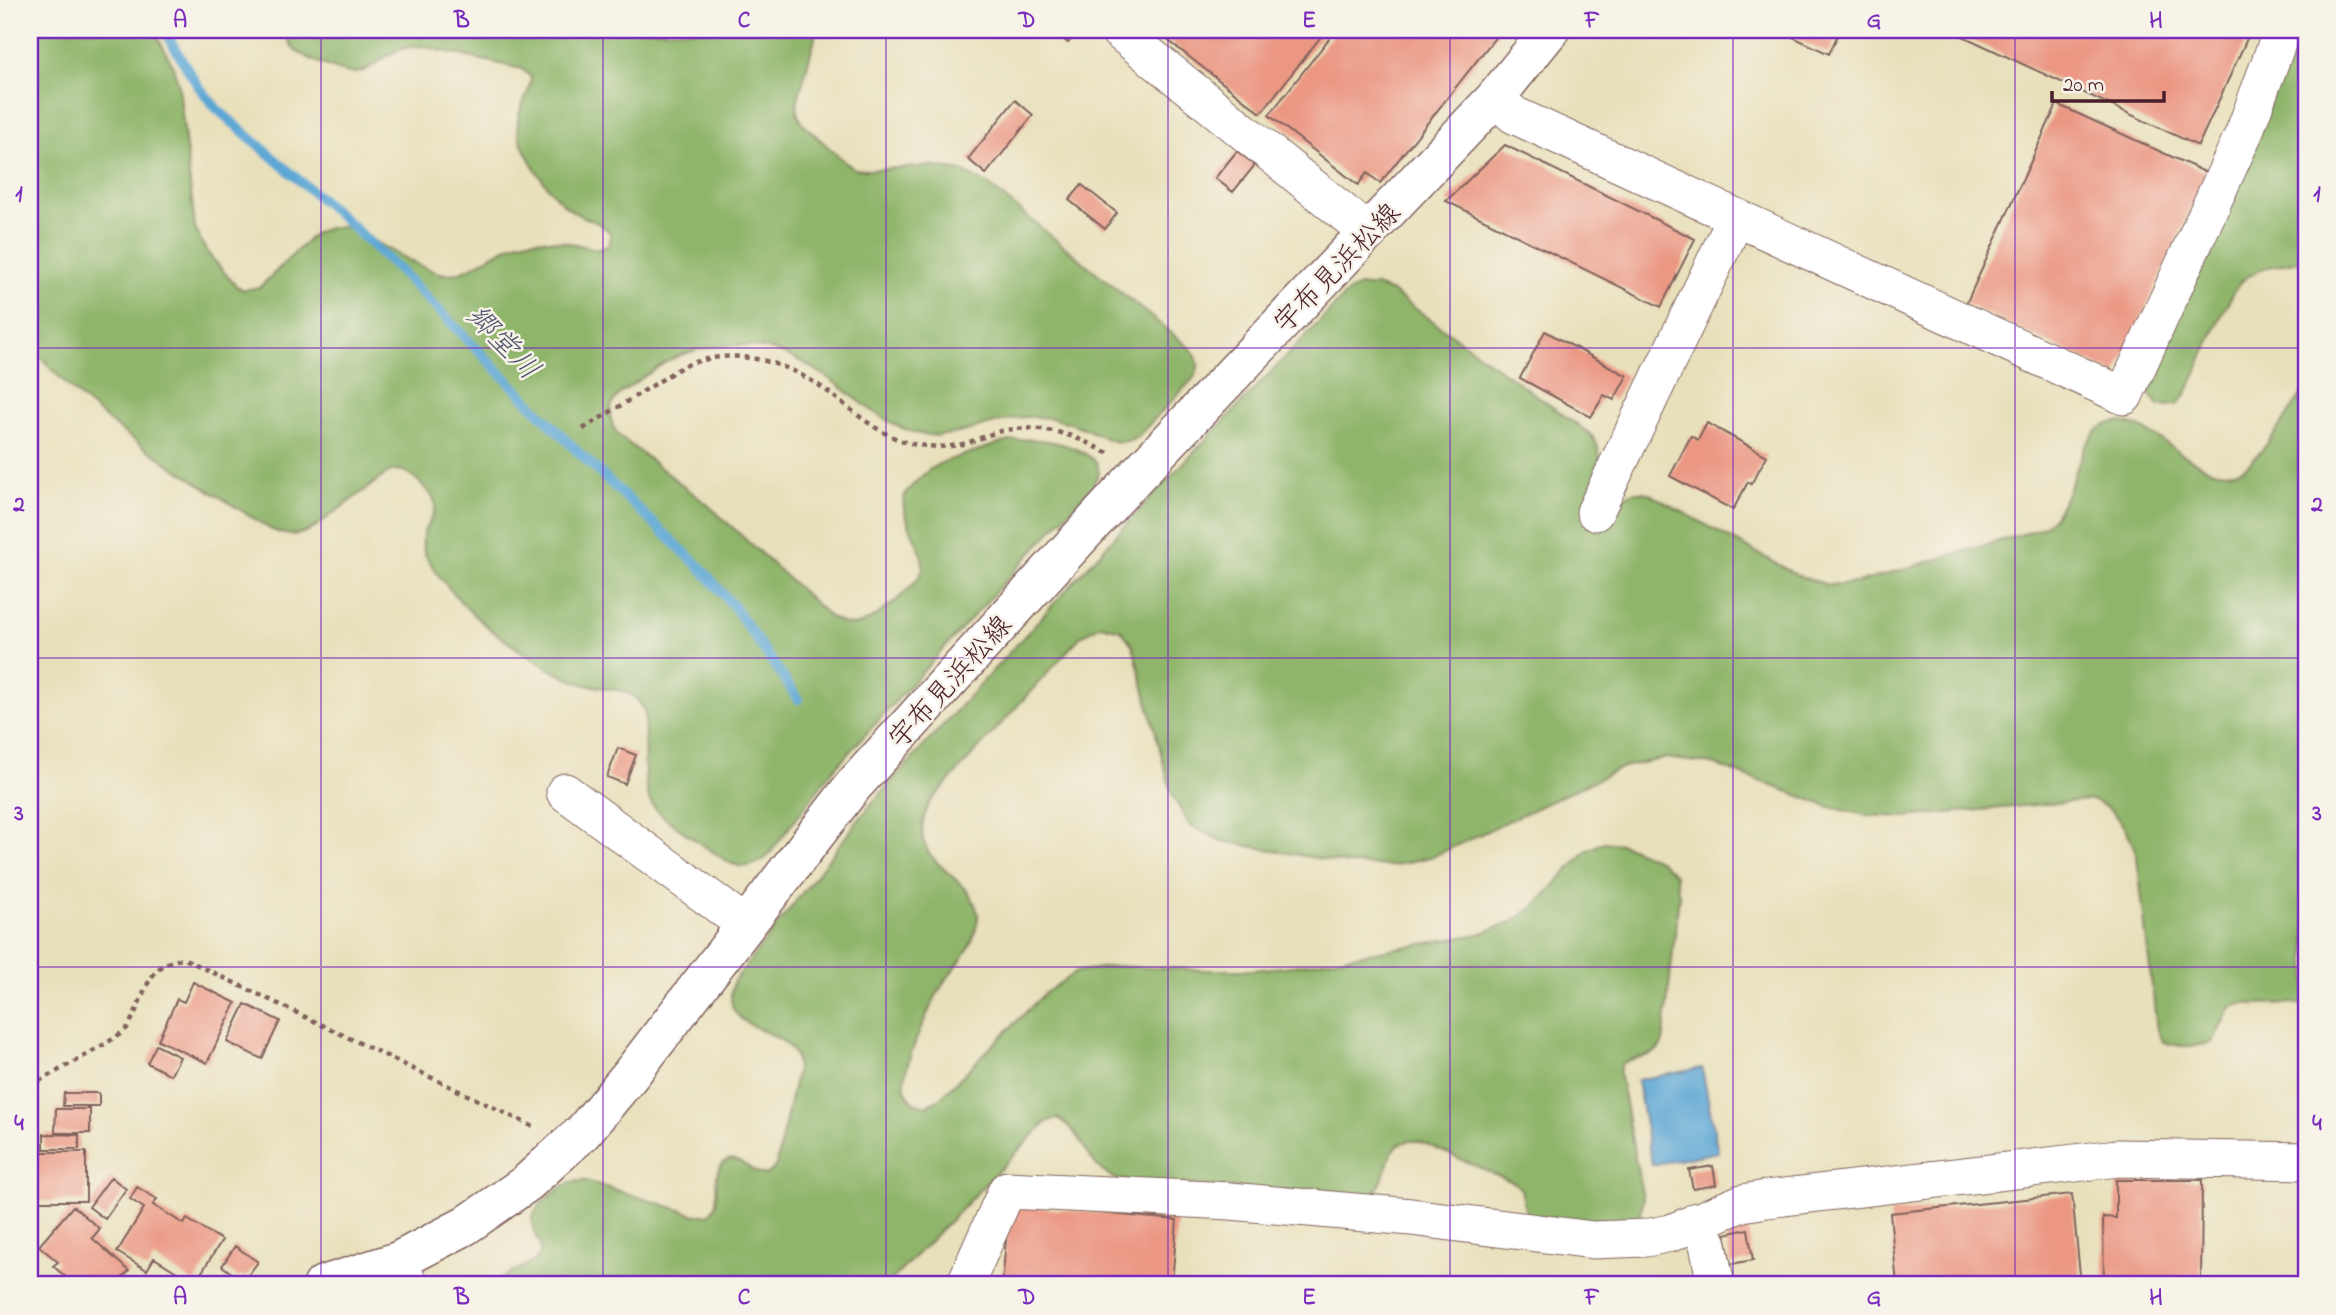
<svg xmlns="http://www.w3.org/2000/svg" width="2336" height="1315" viewBox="0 0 2336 1315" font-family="'Indie Flower','Klee One',sans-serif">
<rect width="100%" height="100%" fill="#f7f3e8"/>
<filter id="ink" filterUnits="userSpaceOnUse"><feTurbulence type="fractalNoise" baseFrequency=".0143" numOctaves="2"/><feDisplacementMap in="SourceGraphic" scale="14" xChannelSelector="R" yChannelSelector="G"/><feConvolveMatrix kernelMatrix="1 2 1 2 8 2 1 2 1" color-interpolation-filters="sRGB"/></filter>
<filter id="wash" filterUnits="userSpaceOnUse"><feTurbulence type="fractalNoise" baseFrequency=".00686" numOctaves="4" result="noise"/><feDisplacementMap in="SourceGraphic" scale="28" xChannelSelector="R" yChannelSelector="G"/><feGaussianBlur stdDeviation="1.57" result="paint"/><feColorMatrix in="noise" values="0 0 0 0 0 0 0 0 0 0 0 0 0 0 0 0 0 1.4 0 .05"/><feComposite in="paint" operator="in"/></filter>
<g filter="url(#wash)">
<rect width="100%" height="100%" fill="#e8e0bb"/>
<path fill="#8fb56a" stroke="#6c6a4a" stroke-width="2" d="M 30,30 L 154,30 L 174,68 L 179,87 L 195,228 L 206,251 L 236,286 L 244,290 L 260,287 L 314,234 C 327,227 336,225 351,228 C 371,238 427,274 447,274 C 471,274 497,248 520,242 C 545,235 575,245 600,249 L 609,245 L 611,234 C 602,222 587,220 574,212 C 553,200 521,153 518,129 C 515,110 531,95 531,77 L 522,69 L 421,46 C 411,47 403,47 394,52 C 381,58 370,71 356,73 C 343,74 298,56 291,46 C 288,40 287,35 288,30 L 815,30 L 815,38 L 798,99 L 797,113 L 804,125 L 846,163 L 855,169 L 867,170 L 931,166 L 962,171 L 987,184 L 1192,350 C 1200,361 1200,367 1193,379 L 1139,435 C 1116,451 1103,435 1081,427 C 1069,422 1052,418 1039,417 C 997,414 961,442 920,434 C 892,428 864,405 842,388 C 793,350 745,333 684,354 C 665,360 646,376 629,387 C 608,400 605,415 618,435 L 708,505 L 831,618 C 839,622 847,626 856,625 C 871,624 923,582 923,567 C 924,545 897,515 905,495 C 908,489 914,484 919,479 C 937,461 947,461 970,453 C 981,450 990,446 1001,443 C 1031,435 1074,441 1097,463 L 1099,473 L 1093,485 L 833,770 L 766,858 C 753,867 743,869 728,862 C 711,850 658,818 650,801 C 642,786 645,734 645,714 C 637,685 609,691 583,684 C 550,674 485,629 463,604 C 452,592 424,561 423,547 C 419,516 456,513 418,481 C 408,472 402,468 389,472 L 311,530 C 295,537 286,536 270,529 C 186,474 93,424 30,344 Z
M 2306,30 L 2306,260 C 2287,264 2265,265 2248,276 C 2229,287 2198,370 2187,393 L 2177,405 L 2159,406 L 2148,392 L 2149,374 L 2299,33 Z
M 1359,286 L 1376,286 L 1392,292 L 1590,434 C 1600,446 1601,455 1598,471 L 1620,502 C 1629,492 1635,490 1648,493 L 1799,576 L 1828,585 L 1857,583 L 2033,531 C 2037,529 2043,527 2047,524 C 2072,505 2077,441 2102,427 C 2144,402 2191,485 2239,470 C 2258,464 2293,406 2306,388 L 2306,1003 L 2241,1004 L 2230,1008 L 2213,1042 C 2196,1047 2179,1048 2162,1041 L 2157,1030 L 2137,857 C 2131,833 2114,805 2089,800 L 1903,817 L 1865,815 L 1830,807 L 1713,764 L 1666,758 L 1623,767 L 1434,856 L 1392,866 L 1348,864 L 1222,841 L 1190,826 L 1172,795 L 1133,646 L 1121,630 L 1101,625 L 1081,636 L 930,802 C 899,865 968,867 978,914 C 979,920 976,928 974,935 C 969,954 950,972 940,989 C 929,1008 901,1068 905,1088 C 906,1093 910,1098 913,1102 L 926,1106 L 938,1100 L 1044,994 L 1076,972 L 1114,966 L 1204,970 L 1252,970 L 1293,966 L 1479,934 L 1512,922 L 1536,905 L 1586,851 L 1604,842 L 1622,844 L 1661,861 L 1675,875 L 1679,896 L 1663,1042 C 1654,1061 1636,1054 1621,1064 L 1619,1072 L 1643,1199 L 1641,1213 L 1634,1222 L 1594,1223 L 1532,1216 L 1526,1213 L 1521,1189 L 1515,1183 L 1419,1141 L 1408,1141 L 1399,1144 L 1392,1152 L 1380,1185 L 1372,1195 L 1359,1197 L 1120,1180 C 1086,1171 1086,1133 1057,1118 L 1046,1122 L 887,1285 L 487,1285 L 535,1261 C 549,1246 532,1237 532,1221 C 532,1207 558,1188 570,1183 C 575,1180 580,1181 586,1181 L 697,1215 L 709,1215 C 711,1212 714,1209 715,1206 C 719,1193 712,1173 723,1163 C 741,1147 760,1193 776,1165 L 797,1070 C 796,1065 797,1059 794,1054 C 778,1023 717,1033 734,981 L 872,803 L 1153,495 L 1346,294 Z"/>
<path fill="#5da7d5" stroke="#546380" stroke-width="2" d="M 1702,1068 L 1718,1152 L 1652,1165 L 1637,1080 Z"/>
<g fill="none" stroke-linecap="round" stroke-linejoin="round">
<path stroke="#5da7d5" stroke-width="10" d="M 164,30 L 198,86 L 217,109 L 352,226 L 403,274 L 580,454 L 701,568 L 734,607 L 798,699"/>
</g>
<g id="blocks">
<path fill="#eb9783" d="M 1052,30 L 1079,30 L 1068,43 Z
M 1155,30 L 1326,30 L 1261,113 Z
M 1336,30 L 1501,30 L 1380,183 L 1367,173 L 1358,185 L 1269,115 Z
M 1778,30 L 1840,30 L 1829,54 Z
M 1950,30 L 2251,30 L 2198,146 Z
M 1015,100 L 1033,115 L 986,174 L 968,159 Z
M 2057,104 L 2207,173 L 2116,374 L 1966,304 Z
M 1505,145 L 1695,239 L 1661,307 L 1446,201 Z
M 1237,151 L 1255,165 L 1233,192 L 1215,178 Z
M 1082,185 L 1117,213 L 1105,229 L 1069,200 Z
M 1545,331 L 1627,376 L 1614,400 L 1604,395 L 1591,417 L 1520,378 Z
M 1707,423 L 1767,456 L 1751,484 L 1748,482 L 1733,510 L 1670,476 L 1691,436 L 1698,440 Z
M 618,748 L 636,755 L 625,784 L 607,777 Z
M 193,982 L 236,1003 L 207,1063 L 158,1040 L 177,999 L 184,1002 Z
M 245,1004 L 280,1021 L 262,1059 L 227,1042 Z
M 156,1045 L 180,1057 L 171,1075 L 147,1063 Z
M 64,1093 L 99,1093 L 99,1106 L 63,1106 Z
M 56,1109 L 90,1109 L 90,1133 L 55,1133 Z
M 44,1134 L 79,1135 L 79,1149 L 44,1149 Z
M 32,1152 L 86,1152 L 86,1201 L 32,1201 Z
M 1713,1166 L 1716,1185 L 1693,1189 L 1689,1170 Z
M 111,1177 L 126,1189 L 105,1219 L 89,1207 Z
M 2116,1180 L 2202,1180 L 2201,1285 L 2104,1285 L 2103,1217 L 2116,1218 Z
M 137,1187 L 157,1199 L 153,1205 L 184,1224 L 187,1219 L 222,1240 L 195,1283 L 154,1258 L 147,1270 L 117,1252 L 144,1208 L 130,1199 Z
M 2072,1194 L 2081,1285 L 1897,1285 L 1890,1213 Z
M 1009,1205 L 1177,1220 L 1172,1285 L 1002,1285 Z
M 73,1206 L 100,1229 L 92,1238 L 129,1271 L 116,1285 L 75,1285 L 53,1266 L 58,1262 L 39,1246 Z
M 1748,1229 L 1753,1260 L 1731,1264 L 1725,1234 Z
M 235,1246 L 258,1262 L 246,1278 L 241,1275 L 239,1278 L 222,1266 Z
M 30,1272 L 39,1285 L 30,1285 Z"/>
</g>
</g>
<g filter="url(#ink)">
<use href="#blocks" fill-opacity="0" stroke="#81635d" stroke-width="2"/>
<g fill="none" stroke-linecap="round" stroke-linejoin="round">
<g stroke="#81635d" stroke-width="39">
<path id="street" d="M 1118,30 L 1369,233
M 1495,98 L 1514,115 L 2124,396 L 2244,133 L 2282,30
M 1595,512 L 1736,218
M 565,792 L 746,925
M 1697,1221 L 1708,1244 L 1716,1285
M 398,1261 L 409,1285
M 965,1285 L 1007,1190 L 1230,1201 L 1411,1217 L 1593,1240 L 1646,1238 L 1671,1233 L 1742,1203 L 1767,1199 L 2118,1158 L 2306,1161"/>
</g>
<g stroke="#81635d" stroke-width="41">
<path id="secondary" d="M 323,1285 L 398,1261 L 465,1226 L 527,1183 L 583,1132 L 631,1074 L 853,786 L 1135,477 L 1495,98 L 1550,30"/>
</g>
<path stroke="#81635d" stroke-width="4.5" stroke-dasharray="5 5" stroke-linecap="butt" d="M 583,429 C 607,414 631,399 655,384 C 665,378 676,369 687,365 C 738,345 790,363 831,394 C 855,413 887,441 918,445 C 935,447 949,448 966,443 C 978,440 989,434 1001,431 C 1043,423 1072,434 1108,453
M 30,1086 C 46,1077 120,1038 127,1028 C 145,1000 145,961 185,959 L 534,1127"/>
<use href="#street" stroke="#fff" stroke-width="37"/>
<use href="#secondary" stroke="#fff" stroke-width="38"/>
</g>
</g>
<path fill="none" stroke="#7b2cbf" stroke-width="2" stroke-opacity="0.55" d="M 321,30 L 321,1285M 603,30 L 603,1285M 886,30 L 886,1285M 1168,30 L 1168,1285M 1450,30 L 1450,1285M 1733,30 L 1733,1285M 2015,30 L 2015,1285M 30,348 L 2306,348M 30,658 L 2306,658M 30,967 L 2306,967"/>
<g text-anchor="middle" stroke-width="5" stroke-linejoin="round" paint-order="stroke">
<g font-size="28" fill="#4a1f2b" stroke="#f7f3e8">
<text transform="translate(1336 267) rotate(-46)" y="10">宇布見浜松線</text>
<text transform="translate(949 681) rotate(-48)" y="10">宇布見浜松線</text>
</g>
<g font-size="30" font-style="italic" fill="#52556f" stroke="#f7f3e8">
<text transform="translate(504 342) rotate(46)" y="10">郷堂川</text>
</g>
</g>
<rect width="2336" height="1315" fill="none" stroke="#f7f3e8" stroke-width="77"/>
<path d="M2052 91v10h112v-10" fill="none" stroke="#4a1f2b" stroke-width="3.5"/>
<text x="2063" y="91" font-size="21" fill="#4a1f2b" stroke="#f7f3e8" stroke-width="5" paint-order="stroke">20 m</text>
<rect x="38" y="38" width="2260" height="1238" fill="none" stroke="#7b2cbf" stroke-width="2.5"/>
<g font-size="23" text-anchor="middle" font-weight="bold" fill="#7b2cbf">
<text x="180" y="27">A</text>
<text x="462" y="27">B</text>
<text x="744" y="27">C</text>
<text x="1027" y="27">D</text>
<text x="1309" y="27">E</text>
<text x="1592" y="27">F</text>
<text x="1874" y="27">G</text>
<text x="2156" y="27">H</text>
<text x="19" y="201">1</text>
<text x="2317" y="201">1</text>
<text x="19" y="511">2</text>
<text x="2317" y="511">2</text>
<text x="19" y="820">3</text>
<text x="2317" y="820">3</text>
<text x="19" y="1130">4</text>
<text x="2317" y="1130">4</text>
<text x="180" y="1304">A</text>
<text x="462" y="1304">B</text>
<text x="744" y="1304">C</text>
<text x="1027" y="1304">D</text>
<text x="1309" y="1304">E</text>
<text x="1592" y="1304">F</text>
<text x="1874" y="1304">G</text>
<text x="2156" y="1304">H</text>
</g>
</svg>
